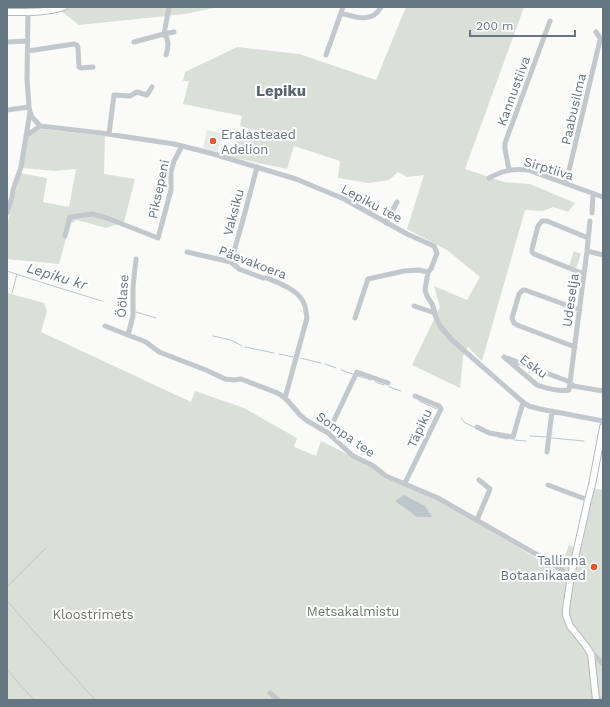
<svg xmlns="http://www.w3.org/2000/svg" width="610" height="707" viewBox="0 0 610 707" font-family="'Work Sans',sans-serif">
<rect width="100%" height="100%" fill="#fafaf8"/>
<path fill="#e8e9e9" d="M 207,130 L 222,134 L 217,153 L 203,148 Z"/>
<path fill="#dadfd7" d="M 56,7 L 218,7 L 185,14 L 79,25 Z
M 406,7 L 524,7 L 465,169 L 504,182 L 530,184 L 575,203 L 568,212 L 553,207 L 543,211 L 525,210 L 482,361 L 468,347 L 463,356 L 460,388 L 412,365 L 440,307 L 434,286 L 467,300 L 480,277 L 447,250 L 407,229 L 424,175 L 407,177 L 398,172 L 389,180 L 369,183 L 338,178 L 340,161 L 294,146 L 287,169 L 231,157 L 237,137 L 252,141 L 254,130 L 240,126 L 242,116 L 183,104 L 189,81 L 183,81 L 185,72 L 237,47 L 299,54 L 376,80 Z
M 41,129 L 105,136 L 104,174 L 135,179 L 124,222 L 106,228 L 77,220 L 70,224 L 59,264 L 7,259 L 7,225 L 20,173 L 47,178 L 43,202 L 69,207 L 76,169 L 55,171 L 22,168 L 28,136 Z
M 574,251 L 581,254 L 576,268 L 569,266 Z
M 7,293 L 44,303 L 47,311 L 41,332 L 191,402 L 195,391 L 244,408 L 297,438 L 294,447 L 316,456 L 321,441 L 454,508 L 559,572 L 569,545 L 574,547 L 581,549 L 594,490 L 597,489 L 603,490 L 603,700 L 7,700 Z"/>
<path fill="#bbc7cb" d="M 404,495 L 425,506 L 432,517 L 417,517 L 395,501 Z"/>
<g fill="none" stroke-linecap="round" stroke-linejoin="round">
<path stroke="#bbc7cb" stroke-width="1" d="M 7,271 L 53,286 L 102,301
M 12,293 L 17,274
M 136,312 L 156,318
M 213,336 L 231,340 L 242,346
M 245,347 L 274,353
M 279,354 L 293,357
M 300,358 L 321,363
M 325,364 L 336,368
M 341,370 L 353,374
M 358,376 L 371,380
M 375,382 L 384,385
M 389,387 L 401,391
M 419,401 L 437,409
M 461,418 L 465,423 L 474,427
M 530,436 L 547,437
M 498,437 L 508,439
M 552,438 L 584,441
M 514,440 L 526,441
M 7,587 L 46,548
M 7,601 L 95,700
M 7,670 L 34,700"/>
<g stroke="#b5babe" stroke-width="8">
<path id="major" d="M 7,12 C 27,12 45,13 64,7
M 596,700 L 591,654 L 586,646 L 570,626 L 566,615 L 566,609 L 571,576 L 588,500 L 592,485 L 603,427"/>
</g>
<path stroke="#c3c8cc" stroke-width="5" d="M 341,13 C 355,17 372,24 381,7
M 596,32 L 602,41
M 7,42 L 28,41
M 134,42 L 164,34 L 169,7
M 28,51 L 74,44 L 77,45 L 78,48 L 79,67 L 81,68 L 93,67
M 166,55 C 168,47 170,41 164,34 L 174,32
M 326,55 L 343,7
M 7,110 L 29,107
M 30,112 L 32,117 L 40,126 L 101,133 L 174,144 L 210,153 L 296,179 L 344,199 L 407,234 L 434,246 L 437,253 L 431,269 L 428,272 L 425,290 L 427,296 L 432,304 L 434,309 L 435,315 L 440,326 L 452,340 L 524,403 L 529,406 L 540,409 L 603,421
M 109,134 L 114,95 L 130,96 L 137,92 L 147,95 L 152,87
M 26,136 L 40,126
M 509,170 L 505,149 L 505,143 L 550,21
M 489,178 C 502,171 513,168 528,170 L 603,197
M 566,183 L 600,40
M 7,213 L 12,197 L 13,190 L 21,167 L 30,112 L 29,107 L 27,79 L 28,12 L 33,7
M 592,213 L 593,194
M 386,223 L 397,202
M 65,236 L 70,217 L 92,214 L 107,218 L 158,238 L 171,190 L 171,172 L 174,161 L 182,146
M 587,251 L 603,255
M 187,252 L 231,262 L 239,269 L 263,278 L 267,278 C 281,284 300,290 305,306 C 306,310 306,314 307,318 L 285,398
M 231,262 L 244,216 L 257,167
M 584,274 L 534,254 L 532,252 L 532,249 L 538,226 L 542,221 L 547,221 L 588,238
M 414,306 L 435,313
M 355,318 L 368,279 L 404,271 L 418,270 L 428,272
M 105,326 L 146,342 L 159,352 L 206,370 L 225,379 L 234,380 L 241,379 L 275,392 L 281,395 L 288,401 L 300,415 L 306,420 L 328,433 L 353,456 L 372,465 L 386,476 L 438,498 L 541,557 L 571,576
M 128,335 L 133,316 L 133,287 L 136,259
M 575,347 L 517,325 L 514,323 L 512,318 L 519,294 L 523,290 L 525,290 L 580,310
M 504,357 L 537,385 C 545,388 560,392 569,390 L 587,251 L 590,221
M 507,358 L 570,382 L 573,386 L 603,391
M 477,427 L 489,433 L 513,437 L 522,406 L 524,403
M 328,433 L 357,372 L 388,383
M 547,452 L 552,411
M 405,483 L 441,409 L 439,406 L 415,396
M 548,485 L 588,500
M 477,520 L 490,489 L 479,480
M 590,651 L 603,664
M 270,693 L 278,700
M 602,700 L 603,698"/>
<use href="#major" stroke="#fff" stroke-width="6"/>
</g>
<g fill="#e4572e" stroke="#fff" stroke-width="1.5">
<circle cx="213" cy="141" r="4"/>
<circle cx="594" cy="567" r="4"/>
</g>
<g text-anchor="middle" stroke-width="4" stroke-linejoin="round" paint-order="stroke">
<g font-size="13" fill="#657683" stroke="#fff">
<text transform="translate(513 91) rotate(-70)" y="5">Kannustiiva</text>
<text transform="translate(573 109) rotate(-77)" y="5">Paabusilma</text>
<text transform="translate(549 168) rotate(17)" y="5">Sirptiiva</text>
<text transform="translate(158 189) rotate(-78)" y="5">Piksepeni</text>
<text transform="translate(372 203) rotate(28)" y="5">Lepiku tee</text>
<text transform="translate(233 212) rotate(-75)" y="5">Vaksiku</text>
<text transform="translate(253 262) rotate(21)" y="5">Päevakoera</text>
<text transform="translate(122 296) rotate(-86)" y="5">Öölase</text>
<text transform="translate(570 300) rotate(-82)" y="5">Udeselja</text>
<text transform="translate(534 366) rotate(36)" y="5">Esku</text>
<text transform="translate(419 428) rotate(-65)" y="5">Täpiku</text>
<text transform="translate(346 434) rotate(35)" y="5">Sompa tee</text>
</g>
<g font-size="13" fill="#657683" stroke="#fff" text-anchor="start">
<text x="221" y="139">Eralasteaed<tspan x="221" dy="15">Adelion</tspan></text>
<text x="586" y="565" text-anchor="end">Tallinna<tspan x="586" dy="15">Botaanikaaed</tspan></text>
</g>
<g font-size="13" fill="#687a64" stroke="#fff">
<text x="353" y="616">Metsakalmistu</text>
<text x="93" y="619">Kloostrimets</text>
</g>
<g font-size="14" font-style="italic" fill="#60757c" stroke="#fff">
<text transform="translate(57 276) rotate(17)" y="5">Lepiku kr</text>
</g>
<g font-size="15" font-weight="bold" fill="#57646e" stroke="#fff">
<text x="281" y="96">Lepiku</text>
</g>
</g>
<rect width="610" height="707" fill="none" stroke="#657683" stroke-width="16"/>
<path d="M470 30v6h105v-6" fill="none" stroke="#657683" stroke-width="2"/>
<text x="476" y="30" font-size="12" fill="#657683" stroke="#ffffff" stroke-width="3" paint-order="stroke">200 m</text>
</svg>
